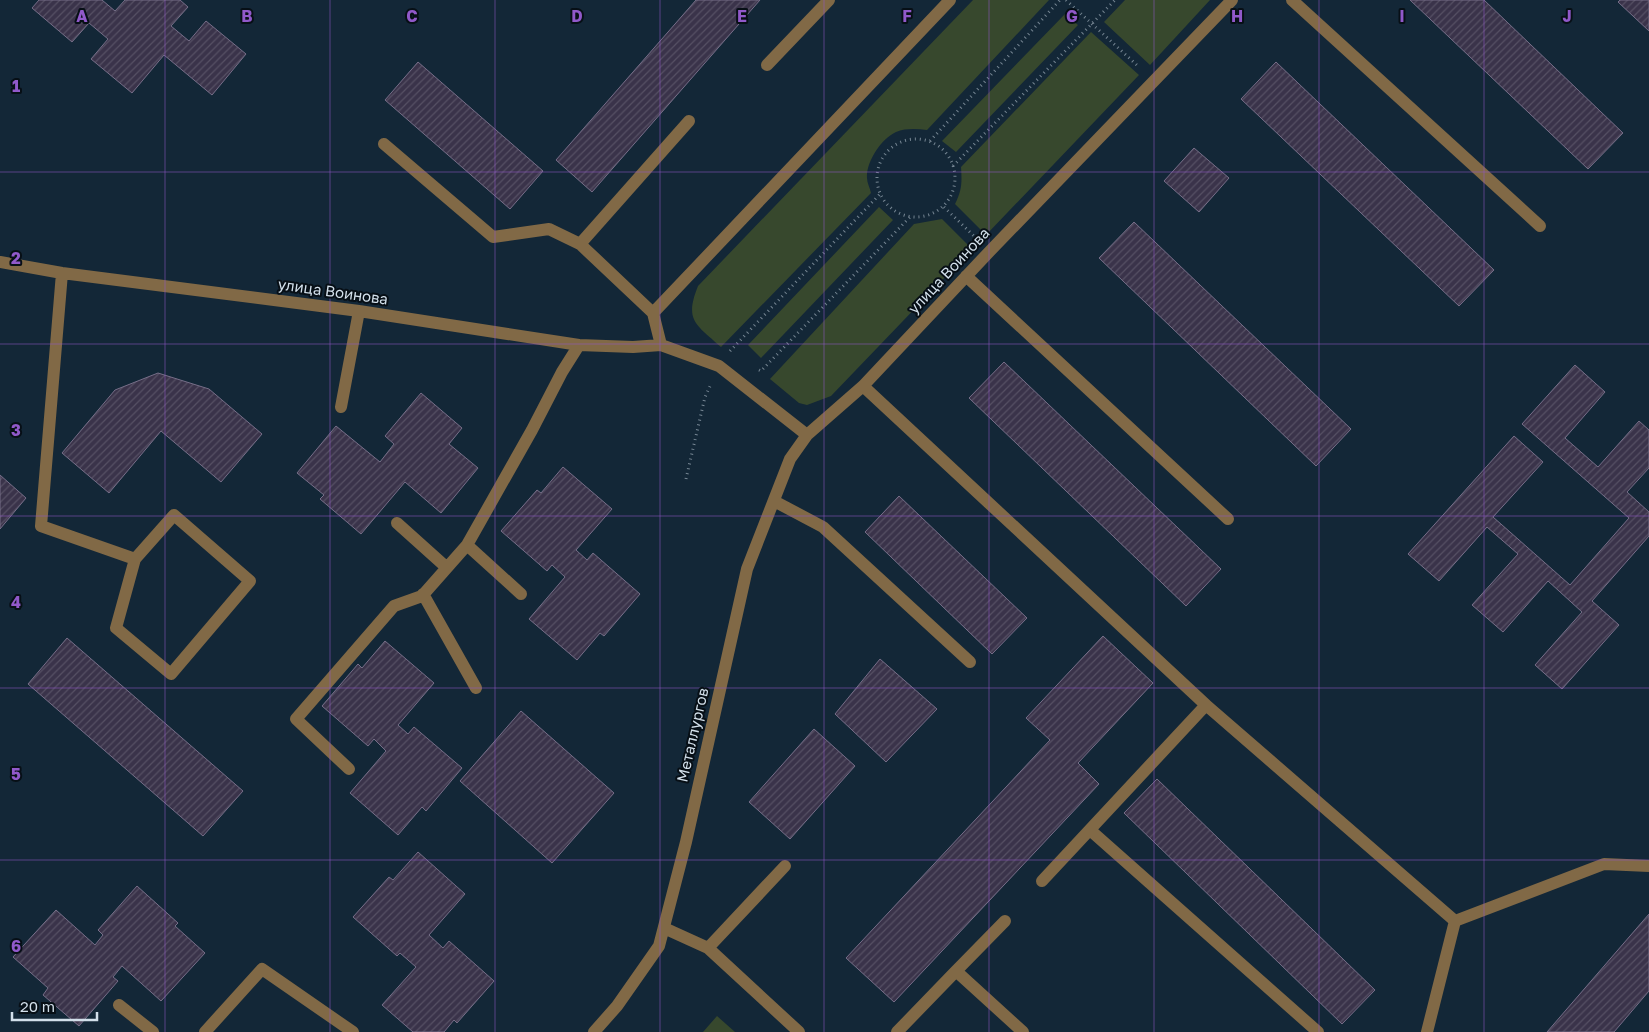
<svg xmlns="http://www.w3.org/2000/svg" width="1649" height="1032" viewBox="0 0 1649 1032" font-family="'Golos Text',sans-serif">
<defs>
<pattern id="building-hatch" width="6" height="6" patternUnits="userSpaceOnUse" patternTransform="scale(1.25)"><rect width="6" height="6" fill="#3a334a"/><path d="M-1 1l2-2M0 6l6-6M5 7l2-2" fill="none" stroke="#565064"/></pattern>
</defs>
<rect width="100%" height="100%" fill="#132737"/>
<path fill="#37482d" d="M 973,0 L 1049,0 L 927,130 C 917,129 906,128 896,132 C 881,139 866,162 867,178 C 867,183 870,188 871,193 L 721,347 C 696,324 684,321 698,286 Z
M 1125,0 L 1210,0 L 1150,65 L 1104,22 Z
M 1065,14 L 1078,25 L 956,152 L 942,141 Z
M 1091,32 L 1139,75 L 986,235 L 955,204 C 962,190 962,183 961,167 Z
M 879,207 L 893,220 L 761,358 L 748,345 Z
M 942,219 L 972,249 L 831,396 L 807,405 L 799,403 L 770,379 L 914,224 Z
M 717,1016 L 735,1032 L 703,1032 Z"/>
<path fill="url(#building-hatch)" stroke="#766e88" d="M 39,0 L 102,0 L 115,11 L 125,0 L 180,0 L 188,7 L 171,26 L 189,41 L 206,21 L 246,54 L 212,95 L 164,55 L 132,93 L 91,59 L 108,39 L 89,23 L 72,42 L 32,8 Z
M 696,0 L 760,0 L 592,192 L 556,160 Z
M 1410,0 L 1484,0 L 1623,133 L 1588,169 Z
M 1620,0 L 1649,0 L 1649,31 L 1618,2 Z
M 418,62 L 543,171 L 510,209 L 385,100 Z
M 1276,62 L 1494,270 L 1459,306 L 1241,99 Z
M 1194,148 L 1229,178 L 1199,212 L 1164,181 Z
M 1134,222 L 1351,429 L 1316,466 L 1099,258 Z
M 1004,362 L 1221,569 L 1186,606 L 969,398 Z
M 1575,365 L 1605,392 L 1565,438 L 1598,467 L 1639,421 L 1649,430 L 1649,468 L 1627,492 L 1649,512 L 1649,536 L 1592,601 L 1619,625 L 1562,689 L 1535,665 L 1582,612 L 1548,581 L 1503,632 L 1472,605 L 1518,554 L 1487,527 L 1439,581 L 1408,554 L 1514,436 L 1543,462 L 1493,517 L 1570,585 L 1629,518 L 1522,424 Z
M 158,373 L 209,389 L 262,434 L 221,482 L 161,431 L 109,493 L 62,453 L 115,390 Z
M 421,393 L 462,428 L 449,444 L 478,468 L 441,513 L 405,482 L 361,534 L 320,499 L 324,495 L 297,473 L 336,426 L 380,462 L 394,444 L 385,436 Z
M 563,467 L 612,509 L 576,550 L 587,560 L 593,553 L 640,594 L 604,636 L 600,633 L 577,660 L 529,619 L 565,577 L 552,565 L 547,571 L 501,531 L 537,490 L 541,493 Z
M 0,475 L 26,498 L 0,529 Z
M 899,496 L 1027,618 L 992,654 L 865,532 Z
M 1103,636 L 1153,683 L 1078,763 L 1099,784 L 894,1002 L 846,958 L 1050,740 L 1026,718 Z
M 67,638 L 243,791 L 203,836 L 28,684 Z
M 385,641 L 434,683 L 398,725 L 408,734 L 414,727 L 462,768 L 426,811 L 422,807 L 398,835 L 350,793 L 386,751 L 374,739 L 368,746 L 322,706 L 358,664 L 362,668 Z
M 880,659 L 937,709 L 886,762 L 835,714 Z
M 521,711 L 614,793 L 552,863 L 460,781 Z
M 814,729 L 855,766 L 790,839 L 749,802 Z
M 1157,779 L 1375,990 L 1342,1024 L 1124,813 Z
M 418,852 L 465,894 L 429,935 L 443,948 L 449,941 L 494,981 L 457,1023 L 454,1020 L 444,1032 L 413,1032 L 382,1005 L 416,967 L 400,953 L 397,956 L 353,917 L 389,877 L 393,880 Z
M 137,886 L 178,923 L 175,926 L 205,953 L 161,1001 L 122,966 L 113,977 L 118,981 L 79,1026 L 43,995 L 48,988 L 13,957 L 56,910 L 95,945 L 103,935 L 98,930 Z
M 1649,914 L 1649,991 L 1614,1032 L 1547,1032 Z"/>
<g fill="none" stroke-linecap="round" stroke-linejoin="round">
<path stroke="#768693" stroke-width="3" stroke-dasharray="1 4" stroke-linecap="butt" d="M 1066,0 L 1139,67
M877 178a39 39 0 1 1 78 0a39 39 0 1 1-78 0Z
M 930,141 L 1060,0
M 953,166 L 1115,0
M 944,207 L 976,238
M 730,351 L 880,194
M 759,370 L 761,371 L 910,217
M 686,479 L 705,397 L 711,384"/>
<path stroke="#816946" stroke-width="12" d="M 1292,0 L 1540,226
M 767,65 L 829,0
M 384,144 L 493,237 L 549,229 L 580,244 L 653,313 L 661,345
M 580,244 L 689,121
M 0,262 L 62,273 L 359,311 L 579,345 L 633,347 L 661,345 L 719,366 L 807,435
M 62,273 L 41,526 L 135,559 L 116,628 L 171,674 L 250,581 L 174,515 L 135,559
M 966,276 L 1228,519
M 653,313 L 950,0
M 863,386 L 1206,705 L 1455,921
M 341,407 L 359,311
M 774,501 L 823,527 L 970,662
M 397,523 L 446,567
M 467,545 L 521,594
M 423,594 L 476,688
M 349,769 L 296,719 L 394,606 L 422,596 L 467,545 L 532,430 L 562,372 L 579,345
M 1090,830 L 1318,1032
M 1042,881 L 1206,705
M 1455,921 L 1604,864 L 1649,866
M 664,928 L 708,948 L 799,1032
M 708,948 L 785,866
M 956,971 L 1005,921
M 119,1005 L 153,1032
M 205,1032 L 262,969 L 353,1032
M 594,1032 L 617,1006 L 659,946 L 686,842 L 747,569 L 790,459 L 807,435 L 863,386 L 990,251 L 1232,0
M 897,1032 L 956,971 L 1023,1032
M 1427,1032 L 1455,921"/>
</g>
<path fill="none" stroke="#9159ca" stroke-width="1" stroke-opacity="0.55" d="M 165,0 L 165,1032M 330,0 L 330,1032M 495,0 L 495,1032M 660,0 L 660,1032M 824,0 L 824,1032M 989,0 L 989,1032M 1154,0 L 1154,1032M 1319,0 L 1319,1032M 1484,0 L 1484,1032M 0,172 L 1649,172M 0,344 L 1649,344M 0,516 L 1649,516M 0,688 L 1649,688M 0,860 L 1649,860"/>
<g text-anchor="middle" stroke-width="4" stroke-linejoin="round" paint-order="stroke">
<g font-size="15" fill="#d2dfea" stroke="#070f16">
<text transform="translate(949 271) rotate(-47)" y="5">улица Воинова</text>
<text transform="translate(333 292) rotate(8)" y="5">улица Воинова</text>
<text transform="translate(693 735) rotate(-77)" y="5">Металлургов</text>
</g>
</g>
<g font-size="16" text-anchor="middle" font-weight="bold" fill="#9159ca" stroke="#070f16" stroke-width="4" stroke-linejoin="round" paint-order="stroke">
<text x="82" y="22">A</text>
<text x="247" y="22">B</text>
<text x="412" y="22">C</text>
<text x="577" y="22">D</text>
<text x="742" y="22">E</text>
<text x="907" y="22">F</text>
<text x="1072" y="22">G</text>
<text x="1237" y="22">H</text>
<text x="1402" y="22">I</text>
<text x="1567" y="22">J</text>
<text x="16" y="92">1</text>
<text x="16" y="264">2</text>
<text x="16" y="436">3</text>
<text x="16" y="608">4</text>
<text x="16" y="780">5</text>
<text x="16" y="952">6</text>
</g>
<path d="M12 1012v8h85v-8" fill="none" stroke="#d2dfea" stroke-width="2.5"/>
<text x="20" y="1012" font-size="15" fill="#d2dfea" stroke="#070f16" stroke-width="4" paint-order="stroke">20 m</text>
</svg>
